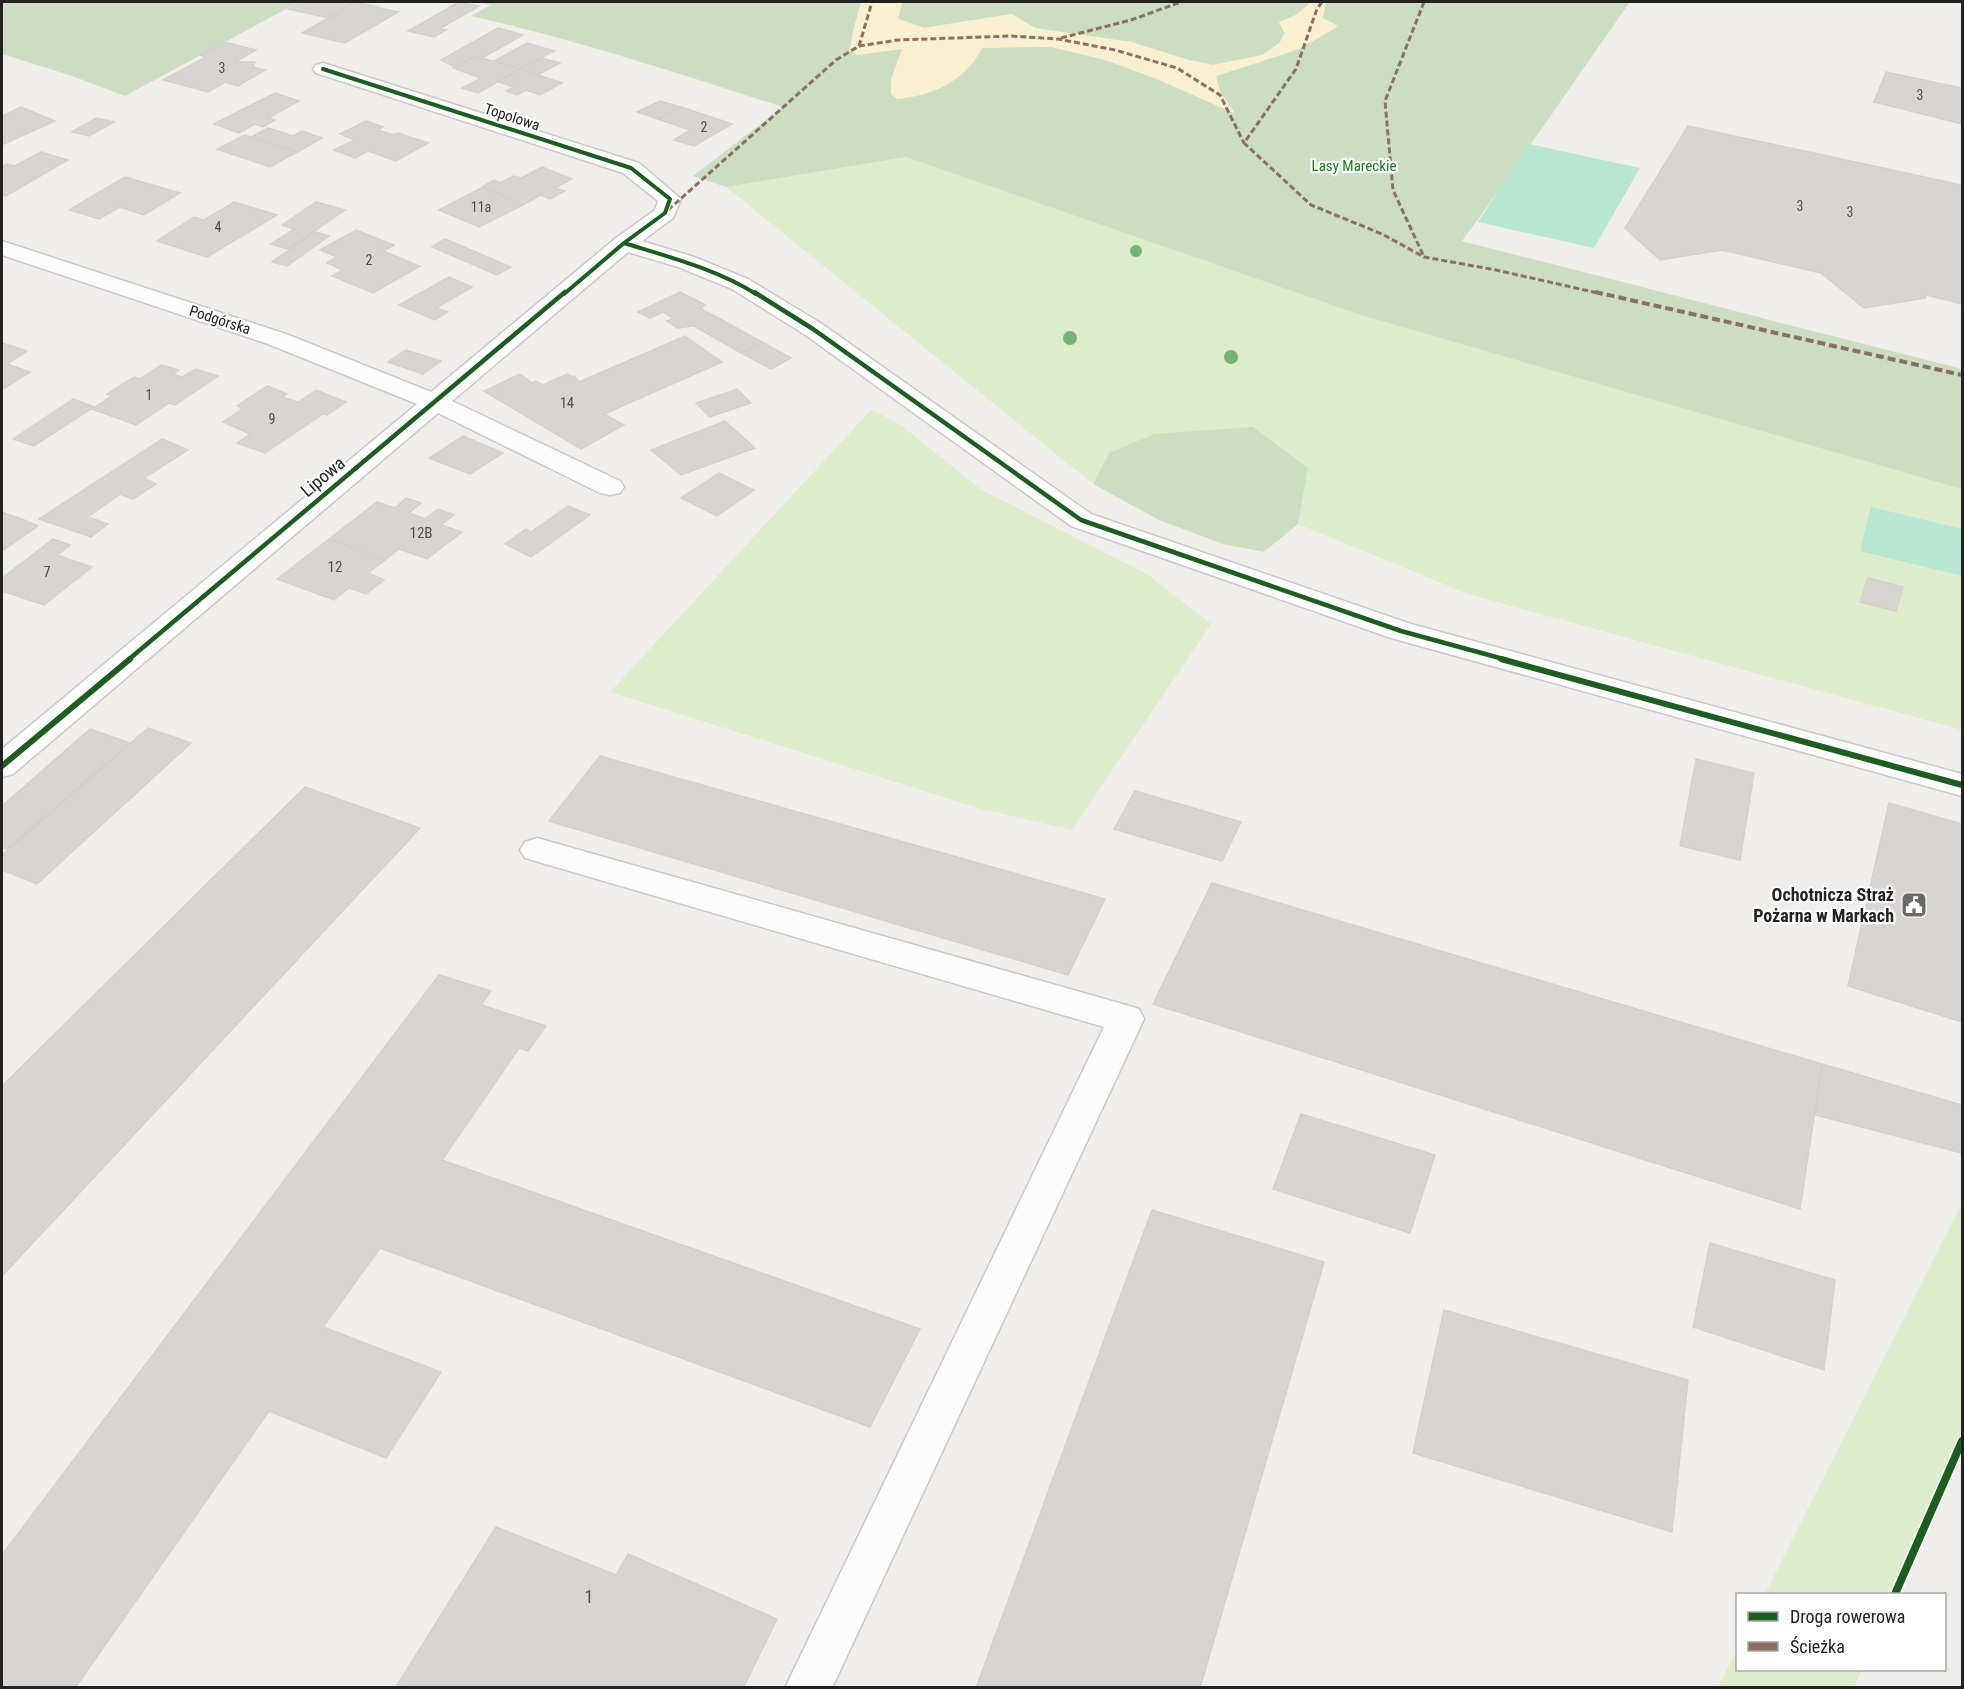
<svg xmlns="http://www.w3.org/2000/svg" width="1964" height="1689" viewBox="0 0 1964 1689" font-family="'Roboto Condensed',sans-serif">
<rect width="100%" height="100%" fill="#f0eeeb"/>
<path fill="#ddeccb" d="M 906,157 L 1361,315 L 1962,488 L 1962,730 L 1468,594 L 1298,524 L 1308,468 L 1109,453 L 1093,484 L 726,187 Z
M 872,409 L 903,427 L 982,490 L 1147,574 L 1211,624 L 1072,830 L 981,809 L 610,692 Z
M 1962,1203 L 1962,1441 L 1895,1594 L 1765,1594 Z
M 1737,1649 L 1738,1670 L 1862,1670 L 1854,1687 L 1718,1687 Z"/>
<path fill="#cbdec1" d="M 2,2 L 299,2 L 125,96 L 72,76 L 2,54 Z
M 475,2 L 861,2 L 852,35 L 857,55 L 903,48 L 891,80 L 982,48 L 1051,47 L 1105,60 L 1171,84 L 1234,113 L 1220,92 L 1216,76 L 1299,49 L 1337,27 L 1322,18 L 1326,2 L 1630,2 C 1574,81 1519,163 1462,241 L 1962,369 L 1962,489 L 1361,315 L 906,157 L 726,187 L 693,176 L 783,107 C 680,74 577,40 471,16 L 491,5 Z
M 902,2 L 1311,2 L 1296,15 L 1279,22 L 1285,33 L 1280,42 L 1263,55 L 1213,65 L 1035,28 L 1012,14 L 924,28 L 898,19 Z
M 1253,427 L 1308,468 L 1298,524 L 1264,552 L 1223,544 L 1159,520 L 1093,484 L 1109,453 L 1154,434 Z"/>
<path fill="#f8f0d0" d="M 861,2 L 902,2 L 898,19 L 924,28 L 1012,14 L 1035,28 L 1132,42 L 1192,61 L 1213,65 L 1263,55 L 1280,42 L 1285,33 L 1279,22 L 1296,15 L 1311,2 L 1326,2 L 1323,18 L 1338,26 L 1299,49 L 1216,76 L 1220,92 L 1235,113 C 1175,89 1117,56 1052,47 C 1030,44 1004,48 982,48 C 966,81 932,96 897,99 L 891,94 L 891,80 L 902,49 L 857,55 L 849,50 Z"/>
<path fill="#b7e6d2" d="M 1529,144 L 1640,168 L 1594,248 L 1478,222 Z
M 1871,507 L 1962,529 L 1962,576 L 1860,551 Z"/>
<path fill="#d7d4d2" stroke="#d3d0cc" stroke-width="1.5" d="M 302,2 L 356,2 L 329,18 L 288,9 Z
M 356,2 L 398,12 L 345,43 L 302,33 Z
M 459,2 L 479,6 L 439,29 L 446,30 L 434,37 L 408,31 Z
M 498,28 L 523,35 L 482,58 L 475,56 L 455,67 L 441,60 Z
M 224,42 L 256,50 L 235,62 L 255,62 L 253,67 L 265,70 L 238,86 L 225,82 L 208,92 L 163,80 L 206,57 L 200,55 Z
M 527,43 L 554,51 L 520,69 L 494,61 Z
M 475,56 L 482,58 L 520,69 L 478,93 L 462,88 L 481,78 L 453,68 Z
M 542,58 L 560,63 L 538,75 L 520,69 Z
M 520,69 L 562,83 L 540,95 L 526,90 L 517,95 L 506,91 L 514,87 L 499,82 Z
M 1886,72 L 1962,88 L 1962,124 L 1874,102 Z
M 275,93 L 299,101 L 268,118 L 275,120 L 263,127 L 255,124 L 239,133 L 214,124 Z
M 660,101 L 681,107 L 658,119 L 637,112 Z
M 21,107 L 55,121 L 4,144 L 2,143 L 2,116 Z
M 681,107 L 732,124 L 694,146 L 674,140 L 690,130 L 658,119 Z
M 96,118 L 114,122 L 89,136 L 72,132 Z
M 366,121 L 383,127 L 378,130 L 393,135 L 398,133 L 428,143 L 396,161 L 368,151 L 355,158 L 334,150 L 355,140 L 340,134 Z
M 1688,126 L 1962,185 L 1962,304 L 1926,295 L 1925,298 L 1864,308 L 1821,273 L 1722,250 L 1660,260 L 1625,228 Z
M 268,128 L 293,136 L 302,131 L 322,138 L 298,152 L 251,137 Z
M 245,135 L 251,137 L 297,152 L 270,167 L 217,149 Z
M 41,152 L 68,160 L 6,196 L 2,194 L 2,167 L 7,164 L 15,166 Z
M 542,167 L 572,179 L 555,188 L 565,191 L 550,199 L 541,195 L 523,205 L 482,187 L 494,180 L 500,183 L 514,176 L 521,178 Z
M 125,177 L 180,193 L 144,215 L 120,207 L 99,219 L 69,210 Z
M 483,187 L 523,205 L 479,227 L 439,210 Z
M 234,202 L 277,215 L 207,257 L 157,241 L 194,217 L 204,220 Z
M 316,202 L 345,210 L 288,249 L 271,244 L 294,229 L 282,225 Z
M 356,230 L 394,245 L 383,251 L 420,266 L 373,293 L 332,276 L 343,270 L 327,263 L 337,257 L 320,250 Z
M 315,232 L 329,236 L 287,266 L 272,262 Z
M 445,239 L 511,267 L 497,275 L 432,247 Z
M 449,277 L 472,287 L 436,308 L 448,312 L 435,320 L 399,305 Z
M 680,292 L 706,305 L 700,308 L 762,342 L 741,353 L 694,326 L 677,328 L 667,321 L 673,318 L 663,312 L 650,318 L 638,312 Z
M 685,336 L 722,362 L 604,414 L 624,425 L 581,449 L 484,391 L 520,374 L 532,383 L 536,381 L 543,385 L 567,374 L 572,377 L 574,376 L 579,382 Z
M 762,342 L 791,358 L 771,369 L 741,353 Z
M 2,343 L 27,351 L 7,364 L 30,372 L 2,390 Z
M 406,350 L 441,361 L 423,374 L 388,362 Z
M 161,365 L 179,370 L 173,374 L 182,377 L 196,369 L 218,376 L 175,405 L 169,403 L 136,425 L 92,409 L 112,396 L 107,394 L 134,377 L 140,379 Z
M 267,386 L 287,394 L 282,397 L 298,402 L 316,390 L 346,402 L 327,415 L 323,414 L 265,453 L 237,443 L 250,434 L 223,422 L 243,409 L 237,406 Z
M 737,389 L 751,403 L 710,417 L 696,403 Z
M 73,399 L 94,407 L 34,446 L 13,439 Z
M 725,421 L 755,448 L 681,475 L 651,450 Z
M 463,436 L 503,453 L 470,474 L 429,458 Z
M 162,439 L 188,450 L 144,478 L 156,484 L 133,499 L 120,494 L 88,517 L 108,524 L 91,537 L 39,519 Z
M 719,473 L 754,490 L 717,516 L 681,498 Z
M 406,498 L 421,503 L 409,513 L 425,519 L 438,509 L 454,515 L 441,525 L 462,532 L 427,559 L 399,549 L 385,560 L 329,539 L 377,502 L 395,508 Z
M 568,506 L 590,515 L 531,557 L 505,544 L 526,529 L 531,532 Z
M 2,512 L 24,520 L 38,526 L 2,551 Z
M 53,539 L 70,545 L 57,555 L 92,567 L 44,605 L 2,591 L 2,578 Z
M 329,539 L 385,560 L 368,573 L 384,580 L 366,594 L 349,588 L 334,600 L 277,579 Z
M 1868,578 L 1903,587 L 1896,611 L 1860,602 Z
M 148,728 L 191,743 L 37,884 L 2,870 L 2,855 Z
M 90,729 L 130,743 L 7,849 L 2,847 L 2,806 Z
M 600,756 L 1105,899 L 1068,975 L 549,821 Z
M 1696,759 L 1754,773 L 1740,860 L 1680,846 Z
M 305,787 L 420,828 L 2,1276 L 2,1086 Z
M 1135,791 L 1241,822 L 1222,861 L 1114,829 Z
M 1889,803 L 1962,824 L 1962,1022 L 1848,986 Z
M 1212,883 L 1822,1064 L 1800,1209 L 1153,1004 Z
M 439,975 L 491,991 L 481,1005 L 546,1026 L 528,1051 L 519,1048 L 442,1160 L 920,1329 L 870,1427 L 380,1248 L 323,1327 L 441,1372 L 386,1458 L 269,1411 L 75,1688 L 2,1688 L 2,1555 Z
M 1822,1064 L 1962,1105 L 1962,1153 L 1815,1115 Z
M 1301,1114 L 1435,1155 L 1410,1233 L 1273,1189 Z
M 1152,1210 L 1324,1262 L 1200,1688 L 976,1688 Z
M 1710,1243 L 1835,1280 L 1824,1370 L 1693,1327 Z
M 1444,1310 L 1688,1380 L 1672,1532 L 1413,1453 Z
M 496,1527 L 616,1575 L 628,1554 L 777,1619 L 743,1688 L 396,1687 Z"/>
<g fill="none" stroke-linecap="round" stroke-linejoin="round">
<g stroke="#c9c8c7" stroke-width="3">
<path id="minor" d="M 323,63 L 639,163 L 681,199 L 673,218 L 642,241 L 694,257 L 748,279 L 822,324 L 1091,514 L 1411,624 L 1962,774 L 1962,796 L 1391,638 L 1071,526 L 804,334 L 732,289 L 678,267 L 628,252 L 452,401 L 620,481 L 624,487 L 620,493 L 610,495 L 600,493 L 438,413 L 13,774 L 2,777 L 2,749 L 417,404 L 268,344 L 2,255 L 2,241 L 286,334 L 431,392 L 616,238 L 655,210 L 658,201 L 623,173 L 316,73 L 313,69 L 316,65 Z
M 537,838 L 1126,1005 L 1139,1009 L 1144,1019 L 832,1688 L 785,1688 L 1104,1027 L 525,858 L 520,850 L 525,842 Z"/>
</g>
<use href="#minor" fill="#fdfcfc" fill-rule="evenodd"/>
<path stroke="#8d6e63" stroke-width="3" stroke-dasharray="6 3" stroke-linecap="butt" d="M 1322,2 L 1317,9 L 1296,69 L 1244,143 L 1311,205 L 1382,234 L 1424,257 L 1496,270 L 1602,294
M 1424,2 L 1385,101 L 1393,190 L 1424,257
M 1061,38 L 1131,20 L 1181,2
M 859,46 L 872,2
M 668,210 L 836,60 L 859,46 L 898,40 L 1011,36 L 1058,39 L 1115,50 L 1177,68 L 1220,95 L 1244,143"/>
<path stroke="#8d6e63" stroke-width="4" stroke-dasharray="8 4" stroke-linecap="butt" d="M 1595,292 L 1962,375"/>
<g stroke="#fff" stroke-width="6">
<path id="cycleway-far3" d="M 323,69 L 631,168 L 670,199 L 665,213 L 624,243 L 564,294
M 624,243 C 669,257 716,269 756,294"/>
</g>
<g stroke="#fff" stroke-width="8">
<path id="cycleway-far2" d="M 754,292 L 813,329 L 1081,520 L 1401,631 L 1507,660
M 128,660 L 565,292"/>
</g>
<g stroke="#fff" stroke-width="10">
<path id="cycleway-far1" d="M 1501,659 L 1962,785
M 2,766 L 130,659"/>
</g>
<g stroke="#fff" stroke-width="11">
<path id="cycleway" d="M 1895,1594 L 1962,1441"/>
</g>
<use href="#cycleway-far3" stroke="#1b5e20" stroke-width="4"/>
<use href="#cycleway-far2" stroke="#1b5e20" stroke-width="4.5"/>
<use href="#cycleway-far1" stroke="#1b5e20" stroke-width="6"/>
<use href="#cycleway" stroke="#1b5e20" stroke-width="8"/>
</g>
<g fill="#73b476">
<circle cx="1136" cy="251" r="6"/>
<circle cx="1070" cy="338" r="7"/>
<circle cx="1231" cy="357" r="7"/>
</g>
<defs>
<g id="civic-square" transform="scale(1.35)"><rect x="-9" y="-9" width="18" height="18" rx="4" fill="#6a6968" stroke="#fff"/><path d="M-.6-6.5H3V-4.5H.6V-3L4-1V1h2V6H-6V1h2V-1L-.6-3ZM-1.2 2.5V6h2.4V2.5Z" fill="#fff"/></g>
</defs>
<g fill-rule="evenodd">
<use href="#civic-square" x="1914" y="905"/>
</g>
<g text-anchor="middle" stroke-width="4.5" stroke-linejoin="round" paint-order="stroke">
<g font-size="14" fill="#4f4e4e">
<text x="222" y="73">3</text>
<text x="1920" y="100">3</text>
<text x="704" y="132">2</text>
<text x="1800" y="211">3</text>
<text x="481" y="212">11a</text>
<text x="1850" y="217">3</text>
<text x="218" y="232">4</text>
<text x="369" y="265">2</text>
<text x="149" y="400">1</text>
<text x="567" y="408">14</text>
<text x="272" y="424">9</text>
</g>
<g font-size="15" fill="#222" stroke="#fff">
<text transform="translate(512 117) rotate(18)" y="5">Topolowa</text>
<text transform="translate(220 320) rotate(18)" y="5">Podgórska</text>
</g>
<g font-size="15" fill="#0c8416" stroke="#fff">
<text x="1354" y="171">Lasy Mareckie</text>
</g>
<g font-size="15" fill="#4f4e4e">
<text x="421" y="538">12B</text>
<text x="335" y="572">12</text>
<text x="47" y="577">7</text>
</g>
<g font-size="18" fill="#222" stroke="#fff">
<text transform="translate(323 477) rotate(-40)" y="6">Lipowa</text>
</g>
<g font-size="18" font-weight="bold" fill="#222" stroke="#fff" text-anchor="end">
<text x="1894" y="901">Ochotnicza Straż<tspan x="1894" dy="21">Pożarna w Markach</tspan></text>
</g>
<g font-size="18" fill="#4f4e4e">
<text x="589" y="1603">1</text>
</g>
</g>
<rect width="1964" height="1689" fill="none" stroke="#222222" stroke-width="6"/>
<rect x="1736" y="1593" width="210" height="78" fill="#ffffff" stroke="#a7a7a7" stroke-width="1.5"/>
<rect x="1748" y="1612" width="30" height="9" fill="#1b5e20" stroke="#a7a7a7" stroke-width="1.5"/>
<text x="1790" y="1623" font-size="18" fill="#222222">Droga rowerowa</text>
<rect x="1748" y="1642" width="30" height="9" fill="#8d6e63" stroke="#a7a7a7" stroke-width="1.5"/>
<text x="1790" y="1653" font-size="18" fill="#222222">Ścieżka</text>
</svg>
